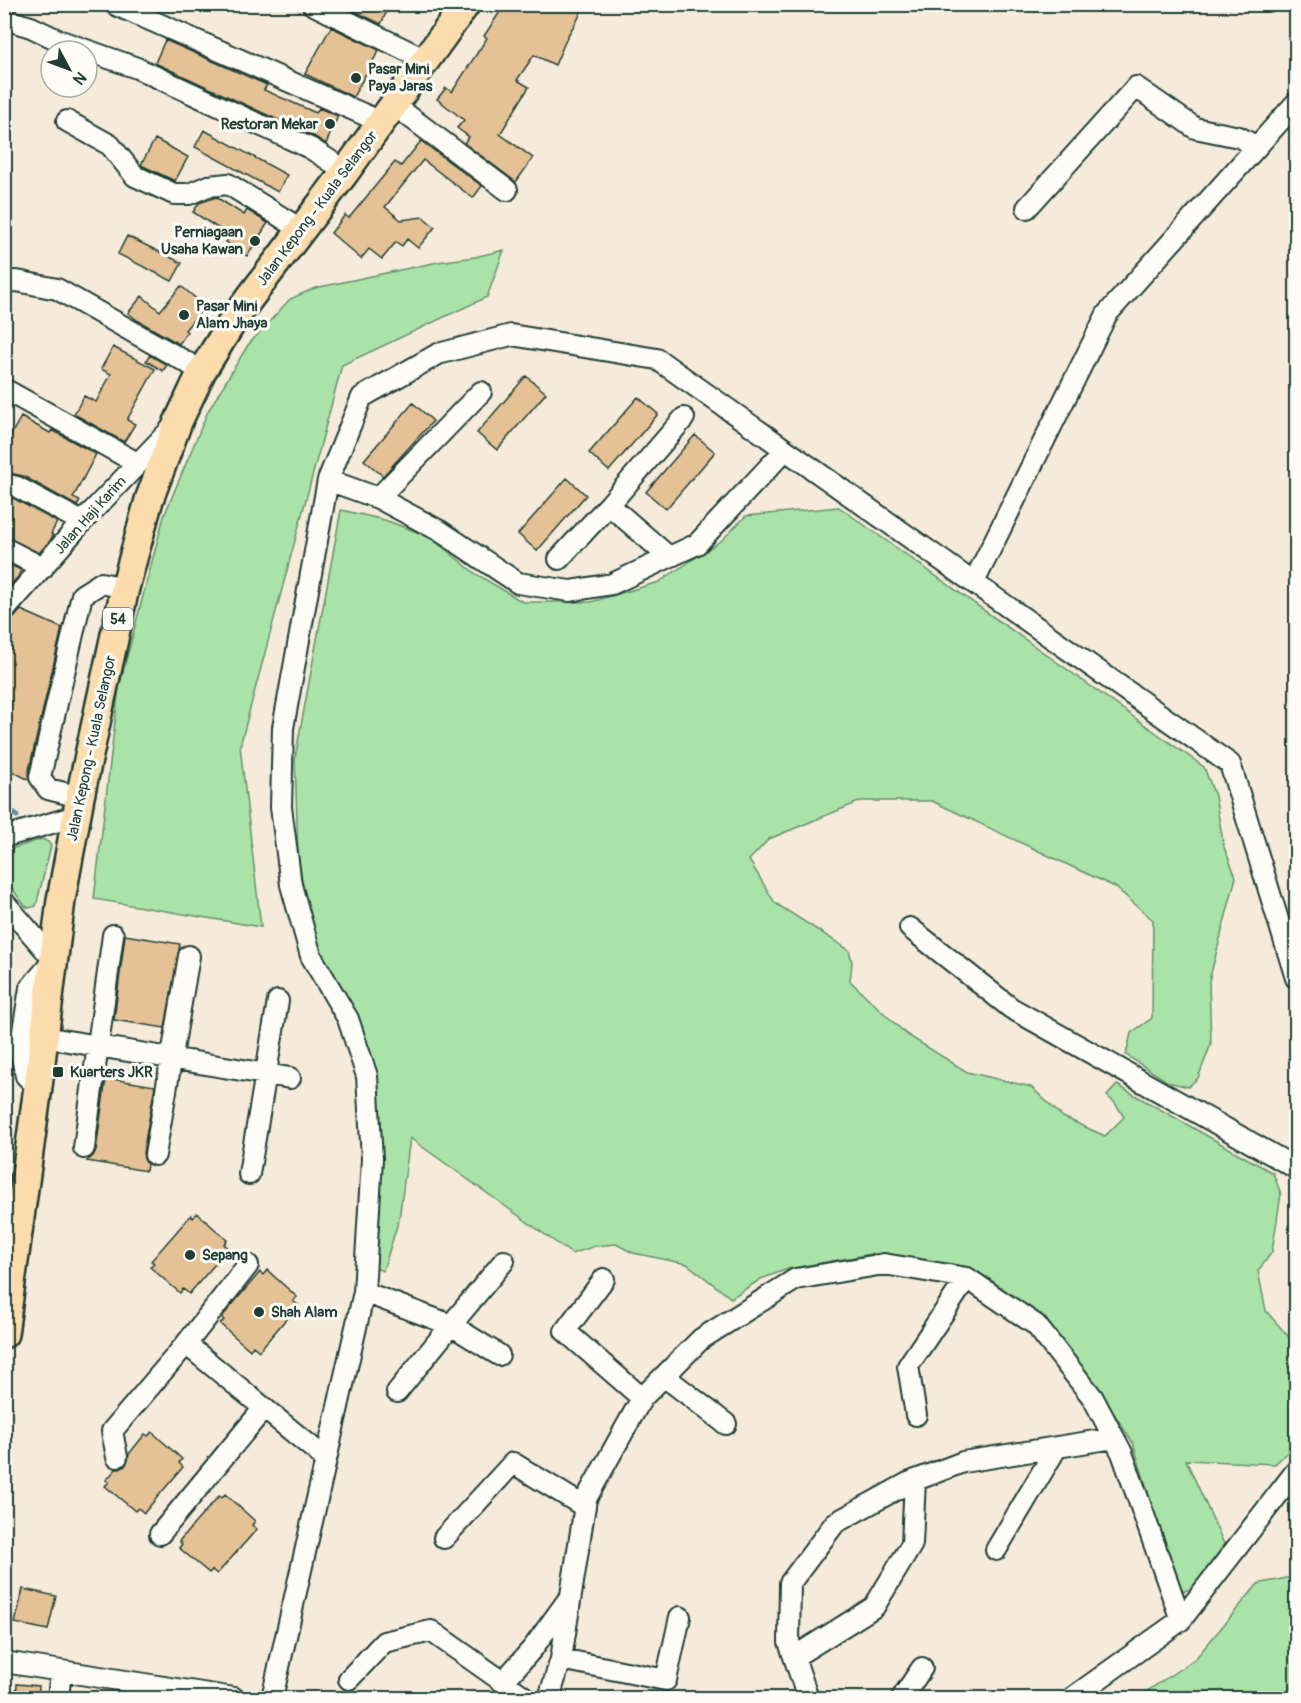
<svg xmlns="http://www.w3.org/2000/svg" width="1301" height="1703" viewBox="0 0 1301 1703" font-family="Pangolin,sans-serif">
<rect width="100%" height="100%" fill="#f6ebda"/>
<filter id="ink" filterUnits="userSpaceOnUse"><feTurbulence type="fractalNoise" baseFrequency=".0167" numOctaves="2"/><feDisplacementMap in="SourceGraphic" scale="12" xChannelSelector="R" yChannelSelector="G"/><feConvolveMatrix kernelMatrix="1 2 1 2 8 2 1 2 1" color-interpolation-filters="sRGB"/></filter>
<g filter="url(#ink)">
<path fill="#aae3a8" stroke="#64906e" stroke-width="1.5" d="M 504,250 L 487,297 L 342,365 L 240,746 L 261,927 L 94,899 L 119,687 L 164,516 L 208,411 L 248,345 L 290,299 L 315,288 L 438,262 L 475,257 Z
M 839,507 L 1204,767 L 1215,796 L 1224,847 L 1236,877 L 1209,981 L 1211,1044 L 1198,1078 L 1188,1087 L 1168,1082 L 1126,1055 L 1131,1033 L 1152,1018 L 1153,920 L 1115,887 L 932,801 L 861,801 L 769,839 L 749,860 L 775,903 L 849,950 L 852,962 L 850,981 L 906,1034 L 967,1072 L 1031,1087 L 1063,1117 L 1105,1136 L 1124,1117 L 1115,1103 L 1107,1096 L 1117,1085 L 1273,1173 L 1281,1194 L 1272,1252 L 1258,1271 L 1266,1311 L 1296,1345 L 1296,1444 L 1275,1464 L 1186,1460 L 1224,1544 L 1198,1587 L 1184,1591 L 1176,1583 L 1133,1443 L 1087,1372 L 1033,1314 L 987,1277 L 904,1257 L 871,1254 L 788,1269 L 761,1279 L 731,1298 L 687,1264 L 633,1253 L 616,1244 L 595,1246 L 572,1254 L 410,1138 L 399,1219 L 383,1271 L 370,1266 L 376,1098 L 312,939 L 298,856 L 295,758 L 341,510 L 385,520 L 430,537 L 476,574 L 523,602 L 591,602 L 659,582 L 722,540 L 746,516 Z
M 42,839 L 48,842 L 51,846 L 36,906 L 29,908 L 25,906 L 5,879 L 5,861 L 8,850 Z
M 1296,1576 L 1296,1698 L 1137,1698 L 1196,1658 L 1258,1584 Z"/>
<g fill="none" stroke-linecap="round" stroke-linejoin="round">
<path stroke="#628fa3" stroke-width="5" d="M 4,805 L 17,816"/>
</g>
<path fill="#e4c296" stroke="#1f3d34" stroke-width="1.5" d="M 340,4 L 390,4 L 381,24 Z
M 505,4 L 584,4 L 578,19 L 568,35 L 555,65 L 534,55 L 517,80 L 529,87 L 500,134 L 533,158 L 516,182 L 464,143 L 469,137 L 457,128 L 464,120 L 437,99 L 446,88 L 452,92 L 487,38 L 484,36 Z
M 331,27 L 379,50 L 353,97 L 305,74 Z
M 165,40 L 267,85 L 264,90 L 316,113 L 319,108 L 338,116 L 326,144 L 315,137 L 155,63 Z
M 204,130 L 287,175 L 278,192 L 195,147 Z
M 155,139 L 188,157 L 175,181 L 141,165 Z
M 421,141 L 482,186 L 473,198 L 423,160 L 385,207 L 401,220 L 423,217 L 435,227 L 418,248 L 407,239 L 402,246 L 396,242 L 382,259 L 369,249 L 361,259 L 331,233 L 345,215 L 349,218 L 395,162 L 401,166 Z
M 216,197 L 244,215 L 247,210 L 268,223 L 247,256 L 226,242 L 230,236 L 193,212 L 199,203 Z
M 127,236 L 182,263 L 172,281 L 118,254 Z
M 181,286 L 205,306 L 185,330 L 187,332 L 179,344 L 137,320 L 128,313 L 142,296 L 160,311 Z
M 113,347 L 155,369 L 127,420 L 135,424 L 124,442 L 74,414 L 84,396 L 96,402 L 111,374 L 101,369 Z
M 150,355 L 167,365 L 163,371 L 146,361 Z
M 526,376 L 546,393 L 497,450 L 477,433 Z
M 638,397 L 658,414 L 609,471 L 589,453 Z
M 413,403 L 433,421 L 383,476 L 364,460 Z
M 21,417 L 50,433 L 52,430 L 96,454 L 73,498 L 80,501 L 77,506 L 23,476 L 4,472 L 4,447 Z
M 695,435 L 715,452 L 666,509 L 646,492 Z
M 567,478 L 586,495 L 537,551 L 518,534 Z
M 4,496 L 13,498 L 57,522 L 51,534 L 53,535 L 50,541 L 39,553 L 4,536 Z
M 4,562 L 21,570 L 18,577 L 4,592 Z
M 21,610 L 62,628 L 28,774 L 29,780 L 4,767 L 4,623 L 13,619 Z
M 125,935 L 180,944 L 165,1028 L 114,1020 Z
M 106,1078 L 155,1086 L 143,1153 L 144,1159 L 147,1164 L 146,1171 L 87,1161 L 93,1156 L 96,1150 Z
M 197,1213 L 227,1240 L 224,1244 L 229,1248 L 189,1294 L 183,1289 L 180,1293 L 150,1267 L 154,1263 L 151,1261 L 191,1215 L 193,1218 Z
M 267,1270 L 297,1297 L 293,1301 L 298,1305 L 259,1351 L 253,1346 L 250,1350 L 220,1324 L 224,1320 L 221,1318 L 260,1272 L 263,1275 Z
M 152,1432 L 182,1459 L 179,1463 L 183,1467 L 144,1513 L 138,1508 L 135,1511 L 105,1486 L 109,1482 L 106,1480 L 116,1469 L 120,1469 L 125,1466 L 128,1460 L 129,1454 L 145,1434 L 148,1436 Z
M 225,1494 L 255,1521 L 252,1525 L 257,1529 L 217,1574 L 212,1570 L 209,1573 L 179,1548 L 182,1544 L 179,1541 L 219,1496 L 222,1498 Z
M 23,1589 L 56,1596 L 48,1630 L 15,1623 Z
M 17,1684 L 39,1686 L 38,1698 L 16,1698 Z"/>
<g fill="none" stroke-linecap="round" stroke-linejoin="round">
<g stroke="#1f3d34" stroke-width="24">
<path id="minor" d="M 312,4 L 426,60
M 116,5 L 381,122
M 4,19 L 31,27 L 58,40 L 137,68 L 310,148 L 346,171
M 394,105 L 507,190
M 67,121 L 110,145 L 135,176 L 174,194 L 189,194 L 208,186 L 228,184 L 302,230
M 1027,208 L 1136,87 L 1195,128 L 1239,137 L 1257,147
M 4,282 L 17,281 L 57,289 L 202,371
M 4,389 L 137,463
M 328,480 L 378,498 L 440,531 L 518,583 L 570,591 L 612,584 L 697,544 L 785,450
M 4,484 L 17,487 L 82,522
M 378,498 L 481,392
M 609,505 L 669,557
M 4,548 L 43,568
M 559,559 L 609,505 L 684,418
M 974,582 L 1107,314 L 1296,103
M 4,611 L 82,522 L 173,427
M 80,797 L 48,789 L 40,777 L 82,595 L 101,583 L 125,588
M 4,837 L 76,816
M 4,902 L 54,960 L 30,988 L 20,1049 L 26,1076 L 38,1087
M 910,928 L 1011,1008 L 1296,1168
M 44,1037 L 290,1078
M 84,1148 L 113,935
M 155,1155 L 189,956
M 249,1174 L 278,1001
M 604,1279 L 565,1331 L 642,1398
M 364,1292 L 451,1325 L 504,1261
M 186,1344 L 326,1459
M 664,1376 L 726,1424
M 397,1392 L 451,1325 L 499,1355
M 916,1415 L 908,1366 L 967,1278
M 117,1457 L 112,1431 L 186,1344 L 248,1265
M 160,1534 L 264,1408
M 444,1538 L 513,1463 L 585,1507
M 996,1550 L 1057,1447
M 794,1657 L 874,1607 L 912,1544 L 915,1480
M 561,1659 L 666,1680 L 680,1617
M 4,1662 L 234,1698
M 349,1679 L 384,1642 L 431,1631 L 526,1698
M 503,1682 L 533,1648 L 567,1601
M 58,1698 L 61,1671
M 272,1698 L 364,1292 L 372,1159 L 367,1076 L 348,1019 L 311,956 L 291,885 L 281,807 L 283,728 L 328,480 L 362,397 L 438,354 L 511,335 L 657,359 L 1230,764 L 1296,978
M 549,1698 L 561,1659 L 586,1499 L 642,1398 L 701,1339 L 796,1279 L 884,1264 L 967,1278 L 1036,1325 L 1093,1398 L 1122,1453 L 1181,1620
M 808,1698 L 789,1642 L 790,1583 L 835,1523 L 908,1483 L 963,1462 L 1114,1438
M 902,1698 L 922,1668
M 1072,1698 L 1181,1620 L 1296,1471"/>
</g>
<g stroke="#1f3d34" stroke-width="32">
<path id="highway" d="M 4,1334 L 38,1087 L 61,900 L 80,797 L 125,588 L 149,500 L 178,422 L 202,371 L 236,316 L 346,171 L 466,4"/>
</g>
<use href="#minor" stroke="#fdfcf7" stroke-width="20"/>
<use href="#highway" stroke="#fcdcac" stroke-width="27"/>
</g>
</g>
<g fill="#1f3d34" stroke="#fdfcf7" stroke-width="2">
<circle cx="356" cy="78" r="6"/>
<circle cx="330" cy="124" r="6"/>
<circle cx="255" cy="241" r="6"/>
<circle cx="184" cy="315" r="6"/>
<rect x="52" y="1066" width="12" height="12" rx="3"/>
<circle cx="190" cy="1255" r="6"/>
<circle cx="259" cy="1312" r="6"/>
</g>
<g text-anchor="middle" stroke-width="6" stroke-linejoin="round" paint-order="stroke">
<rect fill="#fdfcf7" stroke="#62766e" stroke-width="1.5" x="103" y="608" width="30" height="22" rx="4.5"/>
<g font-size="14" font-weight="bold" fill="#1f3d34">
<text x="118" y="624">54</text>
</g>
<g font-size="15" font-weight="bold" fill="#1f3d34" stroke="#fdfcf7" text-anchor="start">
<text x="368" y="74">Pasar Mini<tspan x="368" dy="17">Paya Jaras</tspan></text>
<text x="318" y="129" text-anchor="end">Restoran Mekar</text>
<text x="243" y="237" text-anchor="end">Perniagaan<tspan x="243" dy="17">Usaha Kawan</tspan></text>
<text x="196" y="311">Pasar Mini<tspan x="196" dy="17">Alam Jhaya</tspan></text>
<text x="70" y="1077">Kuarters JKR</text>
<text x="202" y="1260">Sepang</text>
<text x="271" y="1317">Shah Alam</text>
</g>
<g font-size="15" fill="#1f3d34" stroke="#fdfcf7">
<text transform="translate(317 208) rotate(-53)" y="5">Jalan Kepong - Kuala Selangor</text>
<text transform="translate(90 515) rotate(-48)" y="5">Jalan Haji Karim</text>
<text transform="translate(91 748) rotate(-78)" y="5">Jalan Kepong - Kuala Selangor</text>
</g>
</g>
<rect width="1301" height="1703" fill="none" stroke="#fdfcf7" stroke-width="24"/>
<rect x="12" y="12" width="1277" height="1679" fill="none" stroke="#1f3d34" stroke-width="2" filter="url(#ink)"/>
<g transform="translate(69 69) rotate(131)"><circle r="28" fill="#fdfcf7" stroke="#a4b0a9" stroke-width="1.5"/>
<path d="M0-4.5L10 22L0 15L-10 22Z" fill="#1f3d34"/>
<text y="-9" font-size="16" font-weight="bold" text-anchor="middle" fill="#1f3d34">N</text>
</g>
</svg>
